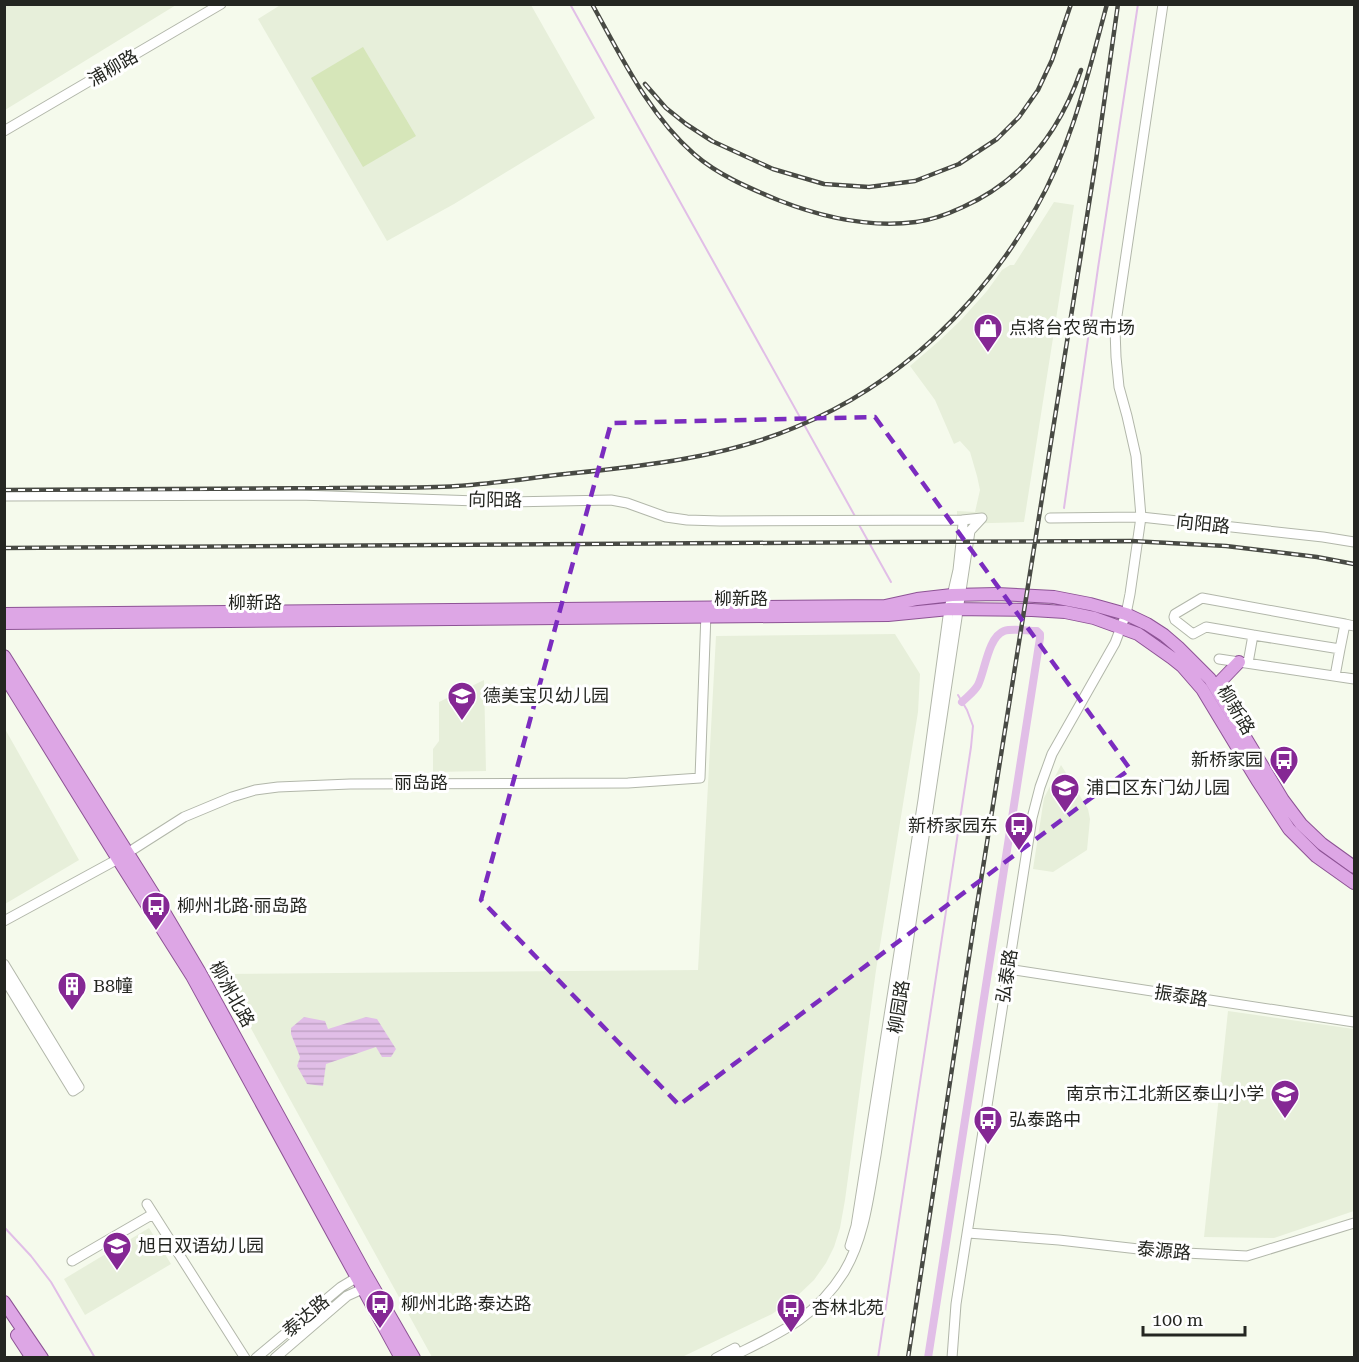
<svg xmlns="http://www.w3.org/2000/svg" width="1359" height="1362" viewBox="0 0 1359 1362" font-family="'Roboto Serif','Noto Sans SC',serif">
<defs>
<pattern id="water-rules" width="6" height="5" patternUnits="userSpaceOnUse" patternTransform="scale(1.5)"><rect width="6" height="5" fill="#e1bee7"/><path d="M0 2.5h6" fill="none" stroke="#c1a3c6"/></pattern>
</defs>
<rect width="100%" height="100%" fill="#f5faec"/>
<path fill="#e7efda" d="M 5,4 L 176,4 L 176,5 L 5,110 Z
M 282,4 L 531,5 L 595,118 L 454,204 L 387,241 L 258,19 Z
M 1054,202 L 1074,205 L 1024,522 L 957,524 L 957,511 L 975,512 L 980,490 L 977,476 L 970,452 L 960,441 L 954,444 L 935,400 L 910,366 L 939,341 L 961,320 L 987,291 L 1002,270 L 1010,265 L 1014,265 Z
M 895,634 L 920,674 L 918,712 L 876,970 L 845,1200 L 840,1228 L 834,1247 L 826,1263 L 814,1280 L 795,1298 L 772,1314 L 682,1357 L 432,1357 L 221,974 L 698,970 L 716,636 Z
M 484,680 L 486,771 L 433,772 L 433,749 L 439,741 L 439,702 Z
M 5,729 L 79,860 L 5,904 L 4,904 Z
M 1061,765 L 1088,809 L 1090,819 L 1087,850 L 1053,872 L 1033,869 L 1044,798 Z
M 1228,1011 L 1354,1029 L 1354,1211 L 1274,1238 L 1204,1237 Z
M 149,1228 L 171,1264 L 85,1315 L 64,1279 Z"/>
<path fill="#d6e6b9" d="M 363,47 L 416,136 L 363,167 L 311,78 Z"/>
<path fill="url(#water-rules)" d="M 304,1017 L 325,1021 L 328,1029 L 366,1017 L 377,1019 L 396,1049 L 391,1057 L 382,1057 L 376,1047 L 326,1064 L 323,1086 L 307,1084 L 297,1066 L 300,1057 L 291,1034 L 291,1028 Z"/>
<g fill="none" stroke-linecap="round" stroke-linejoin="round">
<path stroke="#e1bee7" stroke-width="2" d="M 570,4 L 856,518
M 1064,508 L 1098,268 L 1138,4
M 858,523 L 891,582
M 4,1227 L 31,1256 L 51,1282 L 95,1358
M 878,1358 L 971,747 L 973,726 L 967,710 L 958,695"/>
<path stroke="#e1bee7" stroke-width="8" d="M 928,1358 L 1040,638 L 1040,634 L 1037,631 C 1027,631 1013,628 1004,631 C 988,637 985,671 978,685 C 974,692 968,696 962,702"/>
<g stroke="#b2b7aa" stroke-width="11">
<path id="minor" d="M 4,131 L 221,4
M 4,496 L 299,495 L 507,502 L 611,500 L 627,503 L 666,517 L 687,520 L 720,521 L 962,520 L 982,518
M 1050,518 L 1141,517 L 1323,537 L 1354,542
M 1253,635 L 1206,627 L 1193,634 L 1175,620 L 1174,617 L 1175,614 L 1202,598 L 1345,624
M 1219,659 L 1354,679
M 1248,663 L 1253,635 L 1340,649 L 1345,624 L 1354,626
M 1335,676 L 1340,649
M 4,921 L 118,859 L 184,817 L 232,797 L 255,790 L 278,787 L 350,784 L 628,783 L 700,778 L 706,613
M 4,964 L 79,1087 L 73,1091 L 4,978
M 1008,969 L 1354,1022
M 147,1204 L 245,1358
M 968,1233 L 1059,1240 L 1165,1252 L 1247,1256 L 1354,1223
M 850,1246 L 856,1226 L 923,800 L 949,609 L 958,570 L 963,524 L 962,520
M 72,1261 L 153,1214
M 256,1358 L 341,1287 L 361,1275
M 275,1358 L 347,1296 L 367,1287
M 716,1358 L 735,1348
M 729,1358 C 777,1334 814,1320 844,1272 C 865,1237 869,1194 876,1155 C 881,1122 886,1089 891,1056 C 918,881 943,706 970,531 L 982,518
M 952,1358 L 956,1304 L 1032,818 L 1040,787 L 1052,754 L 1115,643 L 1126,614 L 1130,594 L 1141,517 L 1136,456 L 1127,416 L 1119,387 L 1116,357 L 1115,329 L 1163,4"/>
</g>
<g stroke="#8d5395" stroke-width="14">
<path id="major" d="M 4,614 L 885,606 L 917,599 L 952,595 L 997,594 L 1054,597 L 1090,604 L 1126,614 L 1147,624 L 1164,635 L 1178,647 L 1210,679 L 1283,800 L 1301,824 L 1322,844 L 1354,867
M 4,623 L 888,615 L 949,609 L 1032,610 L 1065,612 L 1094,618 L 1138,634 L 1172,658 L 1182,666 L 1202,689 L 1257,780 L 1289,829 L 1316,856 L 1354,883
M 4,656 L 154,895 L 199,971 L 365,1273 L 414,1358
M 4,675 L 118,859 L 192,976 L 401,1358
M 1215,687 L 1239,662
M 4,1302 L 42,1358
M 17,1335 L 32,1358"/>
</g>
<use href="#minor" stroke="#fff" stroke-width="9"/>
<use href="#major" stroke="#dda6e5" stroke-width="12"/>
<g stroke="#484a44" stroke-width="4.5">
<path id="rail" d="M 592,4 C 621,56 649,115 694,154 C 718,175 749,188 778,200 C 821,217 869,228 916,222 C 932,220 948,214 963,207 C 1023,180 1060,131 1081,70
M 645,84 L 666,108 L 686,124 L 712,141 L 773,169 L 824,184 L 869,187 L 915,181 L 959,164 L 997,139 L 1019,117 L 1038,90 L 1052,60 L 1071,4
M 4,490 C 113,490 221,489 329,488 C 372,487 415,489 457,486 C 493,484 529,478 565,474 C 643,466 723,458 796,427 C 899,385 981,305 1036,208 C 1072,145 1088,74 1107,4
M 4,548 L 893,542 L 1131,541 L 1226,546 L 1317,557 L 1354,564
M 908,1358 L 974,924 L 1096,160 L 1118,4"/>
</g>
<use href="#rail" stroke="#fff" stroke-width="2" stroke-dasharray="7" stroke-linecap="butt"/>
</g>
<path fill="none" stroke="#7b2cbf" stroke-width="4.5" stroke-dasharray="12 8" stroke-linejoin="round" d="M 875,417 L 1130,769 L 679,1105 L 481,900 L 611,423 Z"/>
<defs>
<g id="shop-pin" transform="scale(1.5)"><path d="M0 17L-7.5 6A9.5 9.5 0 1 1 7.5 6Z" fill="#852894" stroke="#fff"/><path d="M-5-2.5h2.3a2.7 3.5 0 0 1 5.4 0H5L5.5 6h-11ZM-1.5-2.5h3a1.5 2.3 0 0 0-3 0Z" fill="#fff"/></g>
<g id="school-pin" transform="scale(1.5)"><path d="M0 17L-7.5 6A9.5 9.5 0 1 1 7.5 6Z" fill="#852894" stroke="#fff"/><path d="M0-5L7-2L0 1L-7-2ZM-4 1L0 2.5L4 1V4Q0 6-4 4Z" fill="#fff"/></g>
<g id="bus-pin" transform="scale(1.5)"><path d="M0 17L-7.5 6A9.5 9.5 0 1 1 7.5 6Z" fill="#852894" stroke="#fff"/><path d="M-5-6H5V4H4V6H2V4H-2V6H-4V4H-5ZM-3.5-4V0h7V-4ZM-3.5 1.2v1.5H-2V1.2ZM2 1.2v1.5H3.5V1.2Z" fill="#fff"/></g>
<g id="building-pin" transform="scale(1.5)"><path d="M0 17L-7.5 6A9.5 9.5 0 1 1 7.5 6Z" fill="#852894" stroke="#fff"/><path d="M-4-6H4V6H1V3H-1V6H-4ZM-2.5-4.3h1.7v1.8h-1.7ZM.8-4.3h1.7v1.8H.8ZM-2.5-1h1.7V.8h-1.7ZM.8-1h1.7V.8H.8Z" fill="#fff"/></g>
</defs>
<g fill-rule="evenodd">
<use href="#shop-pin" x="988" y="328"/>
<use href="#school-pin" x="462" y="696"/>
<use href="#bus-pin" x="1284" y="760"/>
<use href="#school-pin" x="1065" y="788"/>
<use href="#bus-pin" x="1019" y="826"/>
<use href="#bus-pin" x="156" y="906"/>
<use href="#building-pin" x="72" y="986"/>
<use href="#school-pin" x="1285" y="1094"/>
<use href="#bus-pin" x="988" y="1120"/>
<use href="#school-pin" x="117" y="1246"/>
<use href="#bus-pin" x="380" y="1304"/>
<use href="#bus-pin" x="791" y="1308"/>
</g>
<g text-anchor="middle" stroke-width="6" stroke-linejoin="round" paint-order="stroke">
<g font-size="18" fill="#242621" stroke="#fff">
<text transform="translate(113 68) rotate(-30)" y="6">浦柳路</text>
<text transform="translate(495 500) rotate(1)" y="6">向阳路</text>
<text transform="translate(1203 524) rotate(6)" y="6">向阳路</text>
<text x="741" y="605">柳新路</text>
<text x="255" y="609">柳新路</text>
<text transform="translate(1236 710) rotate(59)" y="6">柳新路</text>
<text x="421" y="789">丽岛路</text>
<text transform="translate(1007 976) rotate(-81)" y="6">弘泰路</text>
<text transform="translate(232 994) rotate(61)" y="6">柳洲北路</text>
<text transform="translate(1181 996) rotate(9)" y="6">振泰路</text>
<text transform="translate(899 1007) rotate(-81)" y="6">柳园路</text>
<text transform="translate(1164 1251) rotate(5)" y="6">泰源路</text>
<text transform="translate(306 1316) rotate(-40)" y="6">泰达路</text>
</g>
<g font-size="18" fill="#242621" stroke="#fff" text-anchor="start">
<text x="1009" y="334">点将台农贸市场</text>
<text x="483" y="702">德美宝贝幼儿园</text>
<text x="1263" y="766" text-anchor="end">新桥家园</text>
<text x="1086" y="794">浦口区东门幼儿园</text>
<text x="998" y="832" text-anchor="end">新桥家园东</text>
<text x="177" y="912">柳州北路·丽岛路</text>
<text x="93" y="992">B8幢</text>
<text x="1264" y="1100" text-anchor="end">南京市江北新区泰山小学</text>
<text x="1009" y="1126">弘泰路中</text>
<text x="138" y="1252">旭日双语幼儿园</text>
<text x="401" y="1310">柳州北路·泰达路</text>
<text x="812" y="1314">杏林北苑</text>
</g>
</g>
<rect width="1359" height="1362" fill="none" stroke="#242621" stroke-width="12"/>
<path d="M1143 1326v9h102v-9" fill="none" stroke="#242621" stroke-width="3"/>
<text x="1152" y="1326" font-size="18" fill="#242621" stroke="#ffffff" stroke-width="4.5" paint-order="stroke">100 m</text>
</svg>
